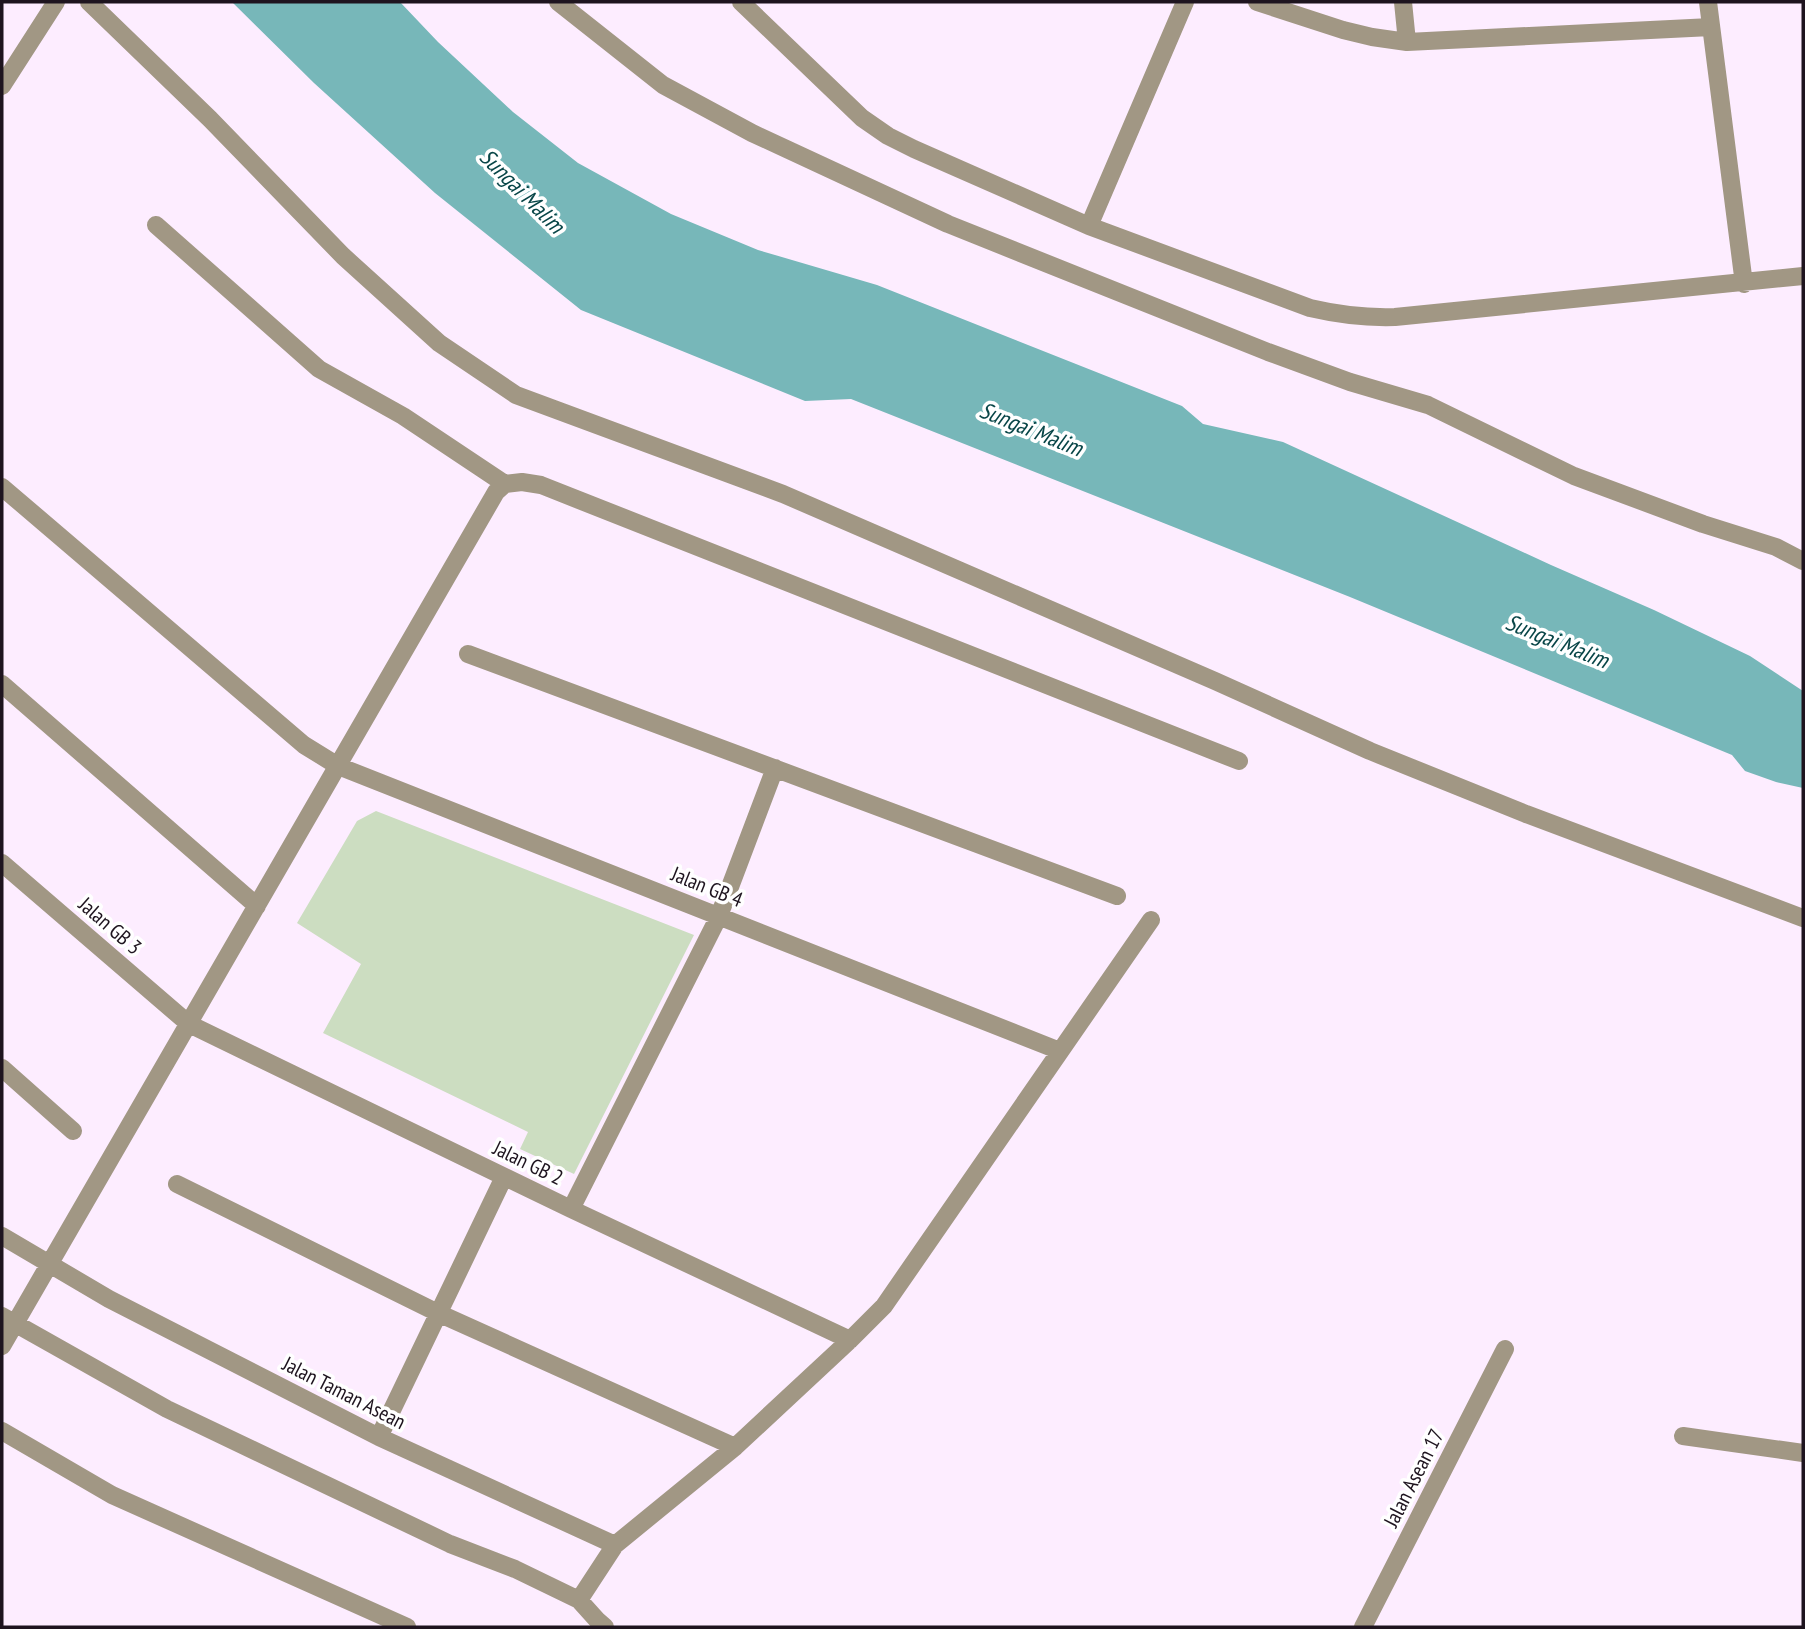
<svg xmlns="http://www.w3.org/2000/svg" width="1805" height="1629" viewBox="0 0 1805 1629" font-family="'PT Sans Narrow',sans-serif">
<rect width="100%" height="100%" fill="#fdedff"/>
<path fill="#ccddc1" d="M 376,811 L 694,935 L 574,1174 L 520,1149 L 528,1132 L 323,1033 L 361,964 L 297,923 L 357,821 Z"/>
<path fill="#77b7b9" d="M 232,2 L 400,2 L 438,42 L 513,112 L 578,163 L 671,214 L 758,250 L 877,285 L 1182,406 L 1203,424 L 1283,442 L 1551,565 L 1654,610 L 1750,656 L 1803,691 L 1803,788 L 1776,782 L 1745,771 L 1732,755 L 1350,597 L 851,399 L 805,401 L 581,310 L 435,193 L 314,83 Z"/>
<g fill="none" stroke-linecap="round" stroke-linejoin="round">
<path stroke="#a19784" stroke-width="18" d="M 89,2 L 210,119 L 343,256 L 439,343 L 516,395 L 783,494 L 1215,681 L 1370,751 L 1526,814 L 1803,918
M 558,2 L 663,85 L 752,133 L 948,224 L 1268,352 L 1350,382 L 1428,405 L 1574,476 L 1703,524 L 1776,547 L 1803,561
M 741,2 L 862,118 L 888,136 L 914,149 L 1089,226 L 1310,308 C 1340,315 1364,318 1395,317 L 1803,276
M 1257,2 L 1343,30 L 1372,37 L 1407,42 L 1711,27
M 1403,2 L 1407,42
M 1708,2 L 1744,284
M 2,86 L 56,2
M 156,225 L 319,369 L 403,416 L 505,484
M 1089,226 L 1185,2
M 2,487 L 304,745 L 338,766 L 1060,1051
M 468,654 L 1117,896
M 2,684 L 257,906
M 2,863 L 189,1024 L 571,1209 L 850,1340
M 2,1068 L 73,1131
M 177,1184 L 438,1313 L 735,1447
M 571,1209 L 719,916 L 775,768
M 2,1236 L 109,1299 L 379,1437 L 615,1545 L 579,1600
M 2,1316 L 167,1409 L 450,1544 L 515,1569 L 579,1600 L 597,1620 L 605,1627
M 2,1346 L 496,492 L 505,484 L 522,482 L 541,485 L 1239,761
M 2,1431 L 112,1495 L 407,1627
M 1683,1436 L 1803,1453
M 379,1437 L 504,1177
M 615,1545 L 735,1447 L 850,1340 L 884,1306 L 1151,920
M 1363,1627 L 1505,1349"/>
</g>
<g text-anchor="middle" stroke-width="7" stroke-linejoin="round" paint-order="stroke">
<g font-size="21" fill="#1e141f" stroke="#fff">
<text transform="translate(707 887) rotate(22)" y="7">Jalan GB 4</text>
<text transform="translate(110 926) rotate(41)" y="7">Jalan GB 3</text>
<text transform="translate(528 1163) rotate(26)" y="7">Jalan GB 2</text>
<text transform="translate(344 1393) rotate(27)" y="7">Jalan Taman Asean</text>
<text transform="translate(1414 1478) rotate(-63)" y="7">Jalan Asean 17</text>
</g>
<g font-size="23" font-style="italic" fill="#094648" stroke="#fff">
<text transform="translate(522 191) rotate(45)" y="8">Sungai Malim</text>
<text transform="translate(1031 429) rotate(22)" y="8">Sungai Malim</text>
<text transform="translate(1557 641) rotate(22)" y="8">Sungai Malim</text>
</g>
</g>
<rect width="1805" height="1629" fill="none" stroke="#1e141f" stroke-width="7"/>
</svg>
